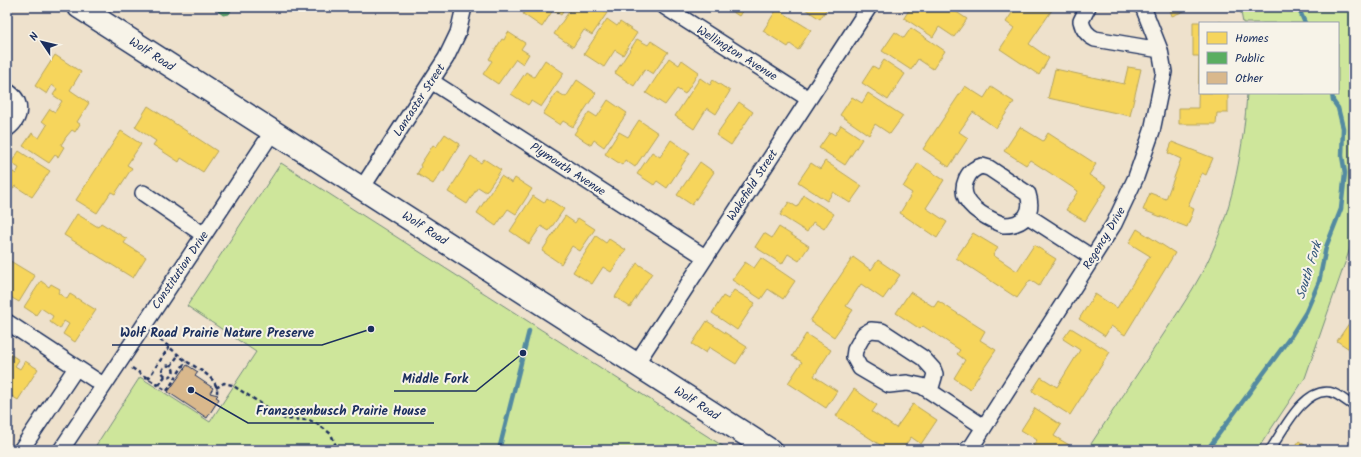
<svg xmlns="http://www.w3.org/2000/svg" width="1361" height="457" viewBox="0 0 1361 457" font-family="Kalam,sans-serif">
<rect width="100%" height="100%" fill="#eee1cc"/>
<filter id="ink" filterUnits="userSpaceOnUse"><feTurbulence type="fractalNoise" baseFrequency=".025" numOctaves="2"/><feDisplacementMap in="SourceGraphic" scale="8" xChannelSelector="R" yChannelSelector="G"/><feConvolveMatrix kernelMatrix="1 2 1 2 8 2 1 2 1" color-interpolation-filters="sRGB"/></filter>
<g filter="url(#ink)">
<path fill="#cee69b" stroke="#748a7c" d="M 1240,7 L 1351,7 L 1354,18 L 1354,237 L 1305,378 L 1257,450 L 1087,450 C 1111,414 1135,377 1159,341 C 1178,312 1198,284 1212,252 C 1233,205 1244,145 1247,93 L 1338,93 L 1338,23 L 1243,23 Z
M 281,163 L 729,450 L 93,450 L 140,377 L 210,422 L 256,352 L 187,306 Z"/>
<path fill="#f6d55c" stroke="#b4a35d" d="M 527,7 L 566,7 L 561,15 L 553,10 L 542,27 L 523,14 Z
M 572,7 L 598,7 L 607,13 L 592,35 L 584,30 L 573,47 L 554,34 Z
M 725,7 L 745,7 L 739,16 Z
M 802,7 L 828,7 L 820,19 Z
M 911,7 L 949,7 L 967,19 L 954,37 L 939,27 L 933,37 L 904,18 Z
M 1016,7 L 1054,7 L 1029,44 L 1049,58 L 1039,75 L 1000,49 L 1014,28 L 1006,22 Z
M 1169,7 L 1194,7 L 1172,16 Z
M 777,9 L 811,30 L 798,50 L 790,44 L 788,47 L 763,31 Z
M 607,19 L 617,26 L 620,22 L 637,33 L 623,55 L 615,50 L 604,67 L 584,54 Z
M 1193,22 L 1221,22 L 1200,23 L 1200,93 L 1228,93 L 1228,113 L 1217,113 L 1216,124 L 1179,124 L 1179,108 L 1198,108 L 1199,56 L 1193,56 Z
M 911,28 L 945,51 L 933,69 L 918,59 L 911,70 L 882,51 L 895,32 L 904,38 Z
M 508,32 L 525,43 L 521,49 L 529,54 L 523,64 L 516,59 L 498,84 L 483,74 L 492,61 L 489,59 L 502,39 L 504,40 Z
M 637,39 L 648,45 L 651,41 L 668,52 L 653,74 L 645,69 L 634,86 L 615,73 Z
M 55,55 L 81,72 L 70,90 L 89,103 L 77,122 L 80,124 L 75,132 L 72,130 L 66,137 L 61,145 L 64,147 L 58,157 L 55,155 L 49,163 L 23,146 L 32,133 L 39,138 L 47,125 L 42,121 L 50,109 L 55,112 L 62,101 L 53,95 L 57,89 L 52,85 L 47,94 L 35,86 Z
M 669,58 L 679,65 L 682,60 L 699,72 L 685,94 L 677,89 L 665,105 L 646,93 Z
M 545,60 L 564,73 L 541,107 L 531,101 L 528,105 L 511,94 L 526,72 L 534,77 Z
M 884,60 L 905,74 L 888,100 L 862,83 L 873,66 L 878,69 Z
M 1128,67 L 1141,69 L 1130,116 L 1048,98 L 1055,69 L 1124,84 Z
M 700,78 L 710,85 L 713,80 L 730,91 L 716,114 L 707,108 L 694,129 L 675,116 Z
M 577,80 L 596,93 L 573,127 L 563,121 L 560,125 L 543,114 L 557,92 L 566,97 Z
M 965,86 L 984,98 L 991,87 L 1014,102 L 996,128 L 973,112 L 959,132 L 968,138 L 949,167 L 923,149 Z
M 868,93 L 903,116 L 890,134 L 875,124 L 869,135 L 840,115 L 852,97 L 862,103 Z
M 608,100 L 627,113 L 604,147 L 594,140 L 591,145 L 574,134 L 589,112 L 597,117 Z
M 739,102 L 753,112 L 731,145 L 716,135 Z
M 148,106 L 217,151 L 203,172 L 181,158 L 179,162 L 153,145 L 156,141 L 135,127 Z
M 639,120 L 658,133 L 635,167 L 625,160 L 622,165 L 605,154 L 619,132 L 628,137 Z
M 841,125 L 862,139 L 845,165 L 819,148 L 830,132 L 835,135 Z
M 1020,127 L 1043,141 L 1048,133 L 1096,164 L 1089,175 L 1107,186 L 1085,221 L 1066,210 L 1078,191 L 1030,160 L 1026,165 L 1004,151 Z
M 121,131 L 141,144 L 127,165 L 132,168 L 115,194 L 111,192 L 97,213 L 76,200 Z
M 445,134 L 460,144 L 443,172 L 442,171 L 433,184 L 417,174 L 421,167 L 420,165 L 433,145 L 436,147 Z
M 671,140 L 690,153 L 667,188 L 657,181 L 654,185 L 637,174 L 652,152 L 660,157 Z
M 1172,142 L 1213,158 L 1206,175 L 1202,173 L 1188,206 L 1194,209 L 1187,227 L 1143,210 L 1150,193 L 1166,199 L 1181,159 L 1168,153 Z
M 19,151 L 50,171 L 32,197 L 15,186 L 7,197 L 7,174 L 10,170 L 16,174 L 19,168 L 11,163 Z
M 471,156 L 481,163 L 484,159 L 501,170 L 486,192 L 478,187 L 467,204 L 448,192 Z
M 825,161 L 862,186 L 850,203 L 833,192 L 827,201 L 798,182 L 811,163 L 820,169 Z
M 700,162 L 714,172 L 692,205 L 677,195 Z
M 918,163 L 944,180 L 926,208 L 947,222 L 937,238 L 900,213 L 912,193 L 903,187 Z
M 501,176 L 512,183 L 515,178 L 532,189 L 516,214 L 508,209 L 496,226 L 477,213 Z
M 804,195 L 834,214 L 824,229 L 813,222 L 807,232 L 780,215 L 789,202 L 797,207 Z
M 533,196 L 544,203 L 547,198 L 564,209 L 549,231 L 541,226 L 529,244 L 510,231 Z
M 77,214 L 98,227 L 101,223 L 127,239 L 124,243 L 146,257 L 133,278 L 64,235 Z
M 565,216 L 575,223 L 578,218 L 595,229 L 580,251 L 572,246 L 561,264 L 542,251 Z
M 779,227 L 809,246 L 799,261 L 788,254 L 782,264 L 755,247 L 764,233 L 772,238 Z
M 1137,229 L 1175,253 L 1125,335 L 1111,326 L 1105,336 L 1079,319 L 1095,294 L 1117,308 L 1150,256 L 1129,243 Z
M 973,233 L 998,248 L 993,255 L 1017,271 L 1034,245 L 1056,259 L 1039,286 L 1030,280 L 1017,298 L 956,258 Z
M 596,236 L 606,243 L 609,239 L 626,250 L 611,272 L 603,267 L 592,284 L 573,272 Z
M 853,257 L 871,270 L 878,260 L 900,275 L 883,299 L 861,284 L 846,306 L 853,310 L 834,337 L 810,321 Z
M 761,258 L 795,281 L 783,299 L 768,289 L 761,299 L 732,280 L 745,262 L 754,268 Z
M 7,259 L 35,276 L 19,302 L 7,295 L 9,289 L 7,288 Z
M 637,263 L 652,273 L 630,307 L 615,297 Z
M 41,281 L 49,287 L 51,284 L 60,289 L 58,293 L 67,299 L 70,294 L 96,310 L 75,342 L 63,334 L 69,324 L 64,321 L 60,329 L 50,322 L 53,316 L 41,308 L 36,315 L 24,307 Z
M 734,290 L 755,303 L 737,330 L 712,313 L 723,296 L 728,299 Z
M 910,292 L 934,307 L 938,301 L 985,331 L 980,340 L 996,350 L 970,389 L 954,378 L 965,360 L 957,354 L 960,350 L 923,326 L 920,329 L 896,313 Z
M 1354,316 L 1354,352 L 1337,341 Z
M 707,321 L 747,347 L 736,364 L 709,347 L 706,353 L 692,344 Z
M 1071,328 L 1110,352 L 1070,415 L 1032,391 L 1041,377 L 1057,387 L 1080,350 L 1063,339 Z
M 806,334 L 831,350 L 814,376 L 837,391 L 826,408 L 788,383 L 802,362 L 792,356 Z
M 7,352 L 19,360 L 15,366 L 20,369 L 25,361 L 38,369 L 18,400 L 7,393 Z
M 854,389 L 877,405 L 872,412 L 896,428 L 913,404 L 937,420 L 921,444 L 911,437 L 902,450 L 888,450 L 836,416 Z
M 1035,408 L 1061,425 L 1054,436 L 1071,446 L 1068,450 L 1040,450 L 1033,445 L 1037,440 L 1021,430 Z
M 1299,441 L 1312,450 L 1293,450 Z"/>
<path fill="#5aae61" stroke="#478860" d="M 217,7 L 233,7 L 229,14 L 223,15 L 218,11 Z"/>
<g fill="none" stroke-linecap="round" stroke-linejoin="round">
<path stroke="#528aa1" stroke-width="4.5" d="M 1298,7 L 1305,23
M 499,450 L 529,331
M 1207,450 L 1291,336 L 1306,312 L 1319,282 L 1326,247 L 1341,209 L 1345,173 L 1342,156 L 1343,128 L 1338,108 L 1333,101 L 1332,93"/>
</g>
<path fill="#d9b88c" stroke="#1b2f5e" d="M 187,365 L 198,372 L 195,376 L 213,388 L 210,393 L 218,395 L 216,397 L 219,399 L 207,418 L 168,392 Z"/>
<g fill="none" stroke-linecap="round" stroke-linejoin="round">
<g stroke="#1b2f5e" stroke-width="11">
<path id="lane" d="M 1270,450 C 1283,431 1303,388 1330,392 C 1337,393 1347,402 1354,406"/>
</g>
<g stroke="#1b2f5e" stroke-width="18">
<path id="street" d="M 665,7 L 809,99
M 1088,7 L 1081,21 C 1083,30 1087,35 1095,39 L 1160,50
M 431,81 L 705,257
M 7,91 C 23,101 22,118 7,129
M 982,166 L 989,168 L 1028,194 C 1034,213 1024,225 1004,225 C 986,218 956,203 966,180 C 969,172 974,168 982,166 Z
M 362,188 L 446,58 L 458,33 L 464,7
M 143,193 L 204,235
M 1028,216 L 1093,258
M 7,322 L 103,385
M 636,364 L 869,7
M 930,391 L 935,374 L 933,369 L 923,358 L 882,331 L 871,330 L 864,334 L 855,350 L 854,357 L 860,368 L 889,385 L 907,383 L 922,386 L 984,427
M 21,450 L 76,368
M 61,450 L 273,131
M 966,450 L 972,446 L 1114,224 L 1136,177 L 1152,131 L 1164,72 L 1160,50 L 1143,7"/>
</g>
<g stroke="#1b2f5e" stroke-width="25">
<path id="secondary" d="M 79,7 L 770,450"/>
</g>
<path stroke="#1b2f5e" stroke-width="2.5" stroke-dasharray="4 3" stroke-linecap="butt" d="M 154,336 C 166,343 175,353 186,361 C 196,368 219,378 217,393
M162.5 371a5.5 5.5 0 1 1 11 0a5.5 5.5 0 1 1-11 0Z
M 171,366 L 179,354
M 132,368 L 167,391 L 186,361
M 148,379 L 169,347
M 159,385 L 165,376
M 216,388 L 224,383 L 232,385 L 285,419 L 309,420 L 319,425 L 331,434 L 336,446 L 343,450"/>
<use href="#lane" stroke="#f7f3e8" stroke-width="8"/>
<use href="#street" stroke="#f7f3e8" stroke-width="15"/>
<use href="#secondary" stroke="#f7f3e8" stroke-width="22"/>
</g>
</g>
<g text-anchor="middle" stroke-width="4" stroke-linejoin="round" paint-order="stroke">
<g font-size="12" fill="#1b2f5e" stroke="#f7f3e8">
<text transform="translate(737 53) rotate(32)" y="4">Wellington Avenue</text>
<text transform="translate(152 54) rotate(33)" y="4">Wolf Road</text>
<text transform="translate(419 100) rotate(-57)" y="4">Lancaster Street</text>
<text transform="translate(568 169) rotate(33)" y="4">Plymouth Avenue</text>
<text transform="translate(752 185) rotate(-57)" y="4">Wakefield Street</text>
<text transform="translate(425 228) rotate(33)" y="4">Wolf Road</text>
<text transform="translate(1104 238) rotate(-59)" y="4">Regency Drive</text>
<text transform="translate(180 270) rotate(-56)" y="4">Constitution Drive</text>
<text transform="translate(697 403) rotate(33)" y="4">Wolf Road</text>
</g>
<g font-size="13" font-style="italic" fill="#32557a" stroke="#f7f3e8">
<text transform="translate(1308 270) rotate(-73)" y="5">South Fork</text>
</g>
</g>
<path fill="none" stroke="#1b2f5e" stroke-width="1.5" d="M371 329L322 345H112M523 353L476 391H394M191 390L248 423H434"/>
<g fill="#1b2f5e" stroke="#f7f3e8" stroke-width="1.5">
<circle cx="371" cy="329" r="4"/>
<circle cx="523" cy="353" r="4"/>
<circle cx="191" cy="390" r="4"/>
</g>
<g font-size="13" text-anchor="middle" font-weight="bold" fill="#1b2f5e" stroke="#f7f3e8" stroke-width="4" stroke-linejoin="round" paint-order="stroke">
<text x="217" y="337">Wolf Road Prairie Nature Preserve</text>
<text x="435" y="383">Middle Fork</text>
<text x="341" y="415">Franzosenbusch Prairie House</text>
</g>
<rect width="1361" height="457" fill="none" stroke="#f7f3e8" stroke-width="24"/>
<rect x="12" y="12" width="1337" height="433" fill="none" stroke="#1b2f5e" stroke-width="1.5" filter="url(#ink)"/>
<rect x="1199" y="22" width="140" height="72" fill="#f7f3e8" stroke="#9fa5b1"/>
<rect x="1207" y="32" width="20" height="12" fill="#f6d55c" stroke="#9fa5b1"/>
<text x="1235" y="42" font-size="12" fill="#1b2f5e">Homes</text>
<rect x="1207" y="52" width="20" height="12" fill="#5aae61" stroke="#9fa5b1"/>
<text x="1235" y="62" font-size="12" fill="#1b2f5e">Public</text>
<rect x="1207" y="72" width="20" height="12" fill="#d9b88c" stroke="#9fa5b1"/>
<text x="1235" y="82" font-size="12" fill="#1b2f5e">Other</text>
<g transform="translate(42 42) rotate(305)" stroke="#f7f3e8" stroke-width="3" paint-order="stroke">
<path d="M0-3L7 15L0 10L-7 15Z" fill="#1b2f5e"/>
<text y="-6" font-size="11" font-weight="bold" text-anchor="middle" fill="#1b2f5e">N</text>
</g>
</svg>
